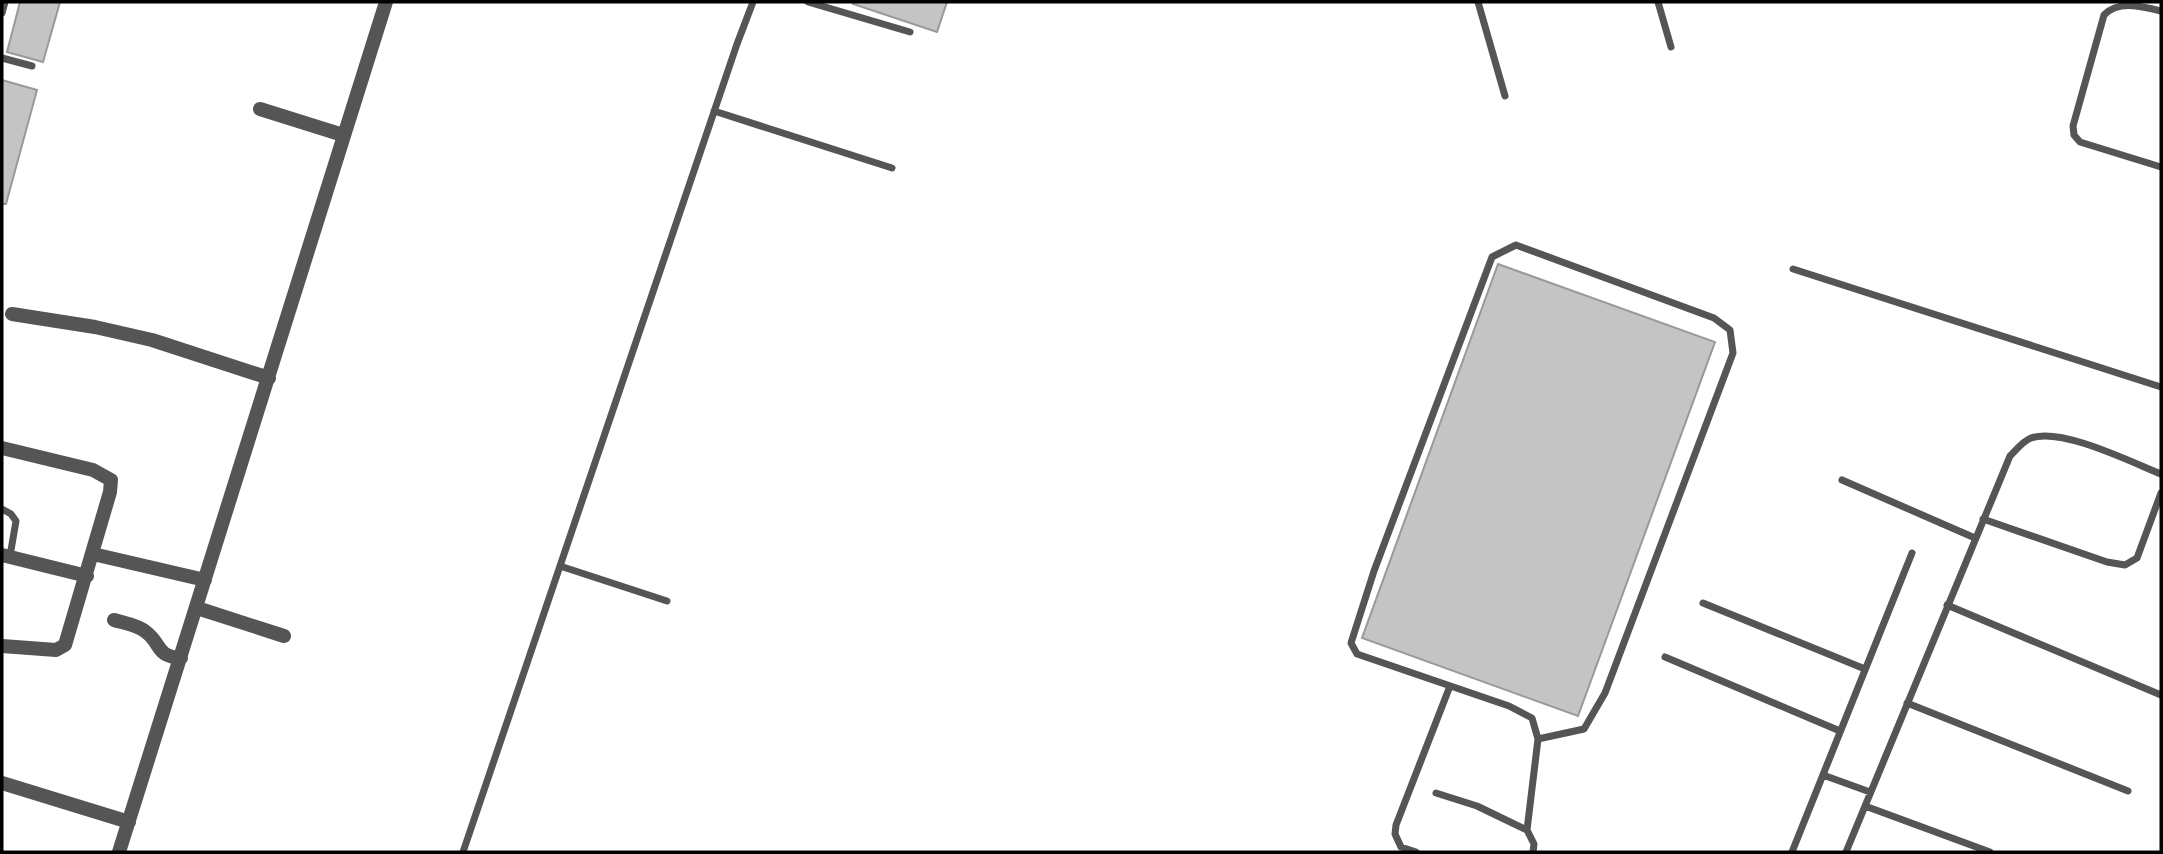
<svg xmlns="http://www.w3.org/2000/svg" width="2163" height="854" viewBox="0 0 2163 854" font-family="'Sofia Sans Condensed',sans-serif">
<rect width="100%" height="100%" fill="#fff"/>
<path fill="#c4c4c4" stroke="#999" stroke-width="2" d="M 20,2 L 60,2 L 43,62 L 7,52 Z
M 854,2 L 947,2 L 937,32 L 853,4 Z
M 2,80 L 37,90 L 6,204 L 2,204 Z
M 1498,264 L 1715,342 L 1578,716 L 1362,638 Z"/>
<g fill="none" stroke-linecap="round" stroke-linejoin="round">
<path stroke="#555" stroke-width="7" d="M 808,2 L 910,32
M 1478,2 L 1505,96
M 1658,2 L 1671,47
M 2161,11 C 2141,6 2118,0 2104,15 L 2073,126 L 2074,135 L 2080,142 L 2161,167
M 2,13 L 5,2
M 2,58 L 32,66
M 714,111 L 892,168
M 1516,245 L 1714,318 L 1730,330 L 1733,353 L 1605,693 L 1584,729 L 1538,739 L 1532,718 L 1509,706 L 1357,654 L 1351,643 L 1374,571 L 1492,257 Z
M 1793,269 L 2161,387
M 1842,480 L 1975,538
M 2,509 L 11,514 L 16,521 L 10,556
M 1983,519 L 2107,562 L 2125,565 L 2137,558 L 2161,493
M 560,566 L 667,601
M 1703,603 L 1865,669
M 1947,605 L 2161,695
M 1665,657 L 1840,731
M 1907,703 L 2128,791
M 1823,775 L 1870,792
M 1436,793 L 1477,806 L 1527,830 L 1534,844 L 1533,852
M 1865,806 L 1990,852
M 1527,830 L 1538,739
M 463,852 L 737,44 L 753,2
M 1416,852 L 1401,847 L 1395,834 L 1396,825 L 1450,686
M 1792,852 L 1912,553
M 1846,852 L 2010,456 C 2016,450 2023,441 2031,438 C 2061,427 2131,462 2161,474"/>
<path stroke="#555" stroke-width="14" d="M 260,109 L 343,135
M 12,314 L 95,327 L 152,340 L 269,378
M 2,448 L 93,470 L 111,480 L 110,492 L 65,645 L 56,650 L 2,646
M 93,554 L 205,580
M 2,555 L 87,576
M 197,608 L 284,636
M 114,620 C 124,623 138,625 146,632 C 162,644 155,656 181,658
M 2,783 L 129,822
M 119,852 L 386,2"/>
</g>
<rect width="2163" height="854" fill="none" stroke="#000000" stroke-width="7"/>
</svg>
